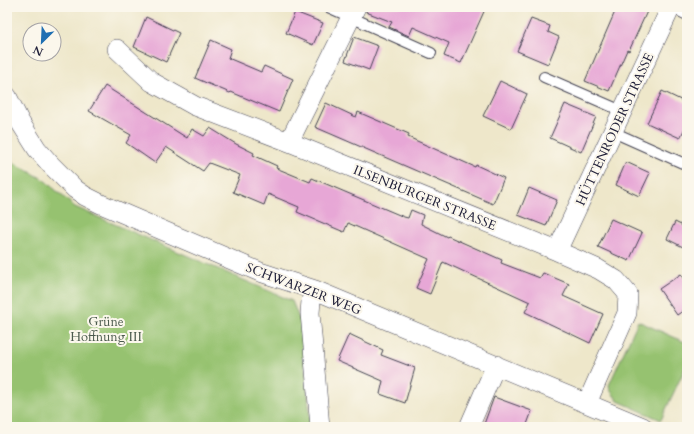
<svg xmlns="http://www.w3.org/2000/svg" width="694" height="434" viewBox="0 0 694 434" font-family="Cardo,serif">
<rect width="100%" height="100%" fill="#fbf7ec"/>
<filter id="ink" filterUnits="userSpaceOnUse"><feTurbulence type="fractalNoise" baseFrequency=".025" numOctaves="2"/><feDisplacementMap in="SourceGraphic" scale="8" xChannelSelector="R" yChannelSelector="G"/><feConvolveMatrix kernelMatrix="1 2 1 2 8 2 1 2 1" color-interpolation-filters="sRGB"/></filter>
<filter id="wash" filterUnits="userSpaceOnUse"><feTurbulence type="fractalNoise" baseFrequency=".012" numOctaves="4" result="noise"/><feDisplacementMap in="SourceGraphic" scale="16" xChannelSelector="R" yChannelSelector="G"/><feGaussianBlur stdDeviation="0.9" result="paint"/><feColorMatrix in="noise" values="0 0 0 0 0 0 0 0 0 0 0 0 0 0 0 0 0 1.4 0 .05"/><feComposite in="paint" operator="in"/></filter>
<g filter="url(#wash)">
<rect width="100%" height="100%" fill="#eee7ca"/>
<path fill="#96c26f" stroke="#5c7255" d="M 7,159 L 43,179 L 75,207 L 292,301 L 301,323 L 311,427 L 7,427 Z
M 638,321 L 687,343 L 687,364 L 661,420 L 618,401 L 610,390 L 609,385 Z"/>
<g id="blocks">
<path fill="#e7a7d6" d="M 367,7 L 486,7 L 461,63 L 444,56 L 449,43 L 413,27 L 409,36 L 389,27 L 392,22 L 366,12 Z
M 617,7 L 649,7 L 629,51 L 627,50 L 609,91 L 585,81 Z
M 295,12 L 323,23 L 313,45 L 286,33 Z
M 146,17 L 179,33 L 166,62 L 134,47 Z
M 531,19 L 550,26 L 548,32 L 559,37 L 548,64 L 517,51 Z
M 354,37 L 378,46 L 369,70 L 345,61 Z
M 211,40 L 231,49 L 228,58 L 261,72 L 264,66 L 293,79 L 279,112 L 231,92 L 230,93 L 195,78 Z
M 500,81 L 527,94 L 511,129 L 483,116 Z
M 105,86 L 187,138 L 192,129 L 204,136 L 210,128 L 236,144 L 254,153 L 253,155 L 277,166 L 276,168 L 310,182 L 312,178 L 404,217 L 408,218 L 411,210 L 423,215 L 421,224 L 447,237 L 448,236 L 502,260 L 501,263 L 540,278 L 543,273 L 569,284 L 563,296 L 603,314 L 590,343 L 525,312 L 530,302 L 443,262 L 430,294 L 416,288 L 429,259 L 348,223 L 344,232 L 297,212 L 299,207 L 268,194 L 264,205 L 233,192 L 240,175 L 209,163 L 203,171 L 166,147 L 155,163 L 126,143 L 131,135 L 89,111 Z
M 662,91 L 687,103 L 687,124 L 680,138 L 647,123 Z
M 326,103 L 356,117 L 358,112 L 409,134 L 408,137 L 475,167 L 476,165 L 504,178 L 493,204 L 315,127 Z
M 565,104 L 596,117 L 581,152 L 550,138 Z
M 626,162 L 650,173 L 639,196 L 616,185 Z
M 529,188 L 557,200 L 546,226 L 518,215 Z
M 611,219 L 642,233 L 629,261 L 598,247 Z
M 675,222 L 687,228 L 687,249 L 667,239 Z
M 681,274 L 687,282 L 687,308 L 677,315 L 659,289 Z
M 349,334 L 383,350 L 381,355 L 415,368 L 405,403 L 380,394 L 383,381 L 337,361 Z
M 494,397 L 532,411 L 526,427 L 493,427 L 484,424 Z"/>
</g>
</g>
<g filter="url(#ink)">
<use href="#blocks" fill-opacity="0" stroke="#414050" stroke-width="1"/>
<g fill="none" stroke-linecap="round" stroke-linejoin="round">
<g stroke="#414050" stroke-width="12">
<path id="lane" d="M 328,7 L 431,53
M 671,7 L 687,15
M 544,77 L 622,111
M 613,132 L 687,165"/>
</g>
<g stroke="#414050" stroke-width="20">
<path id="street" d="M 117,49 L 152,82 L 195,106 L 289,142 L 557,251 L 598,269 L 616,280 L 628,294 L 627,313 L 587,403
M 7,96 L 20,122 L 37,149 L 51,165 L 75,189 L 85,196 L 101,204 L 260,272 L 315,290 L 643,427
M 289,142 L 356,7
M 557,251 L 671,7
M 315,290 L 311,301 L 310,313 L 320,427
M 469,427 L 496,365"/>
</g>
<use href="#lane" stroke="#fff" stroke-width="10"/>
<use href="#street" stroke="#fff" stroke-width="19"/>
</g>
</g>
<g text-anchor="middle" stroke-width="4" stroke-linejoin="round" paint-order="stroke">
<g font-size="13" fill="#22223b" stroke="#fbf7ec">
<text transform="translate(614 129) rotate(-65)" y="5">HÜTTENRODER STRASSE</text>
<text transform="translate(425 197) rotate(22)" y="5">ILSENBURGER STRASSE</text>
<text transform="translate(304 288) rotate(21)" y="5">SCHWARZER WEG</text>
</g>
<g font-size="13" fill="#4b5a4d" stroke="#fbf7ec">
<text x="106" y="326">Grüne<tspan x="106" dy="15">Hoffnung III</tspan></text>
</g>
</g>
<rect width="694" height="434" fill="none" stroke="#fbf7ec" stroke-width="24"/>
<g transform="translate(42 42) rotate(204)"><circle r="19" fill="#fbf7ec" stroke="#a4a2a5"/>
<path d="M0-3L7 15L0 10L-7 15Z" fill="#1f6fb2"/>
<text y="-6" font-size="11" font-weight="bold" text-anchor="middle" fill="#22223b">N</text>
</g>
</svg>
